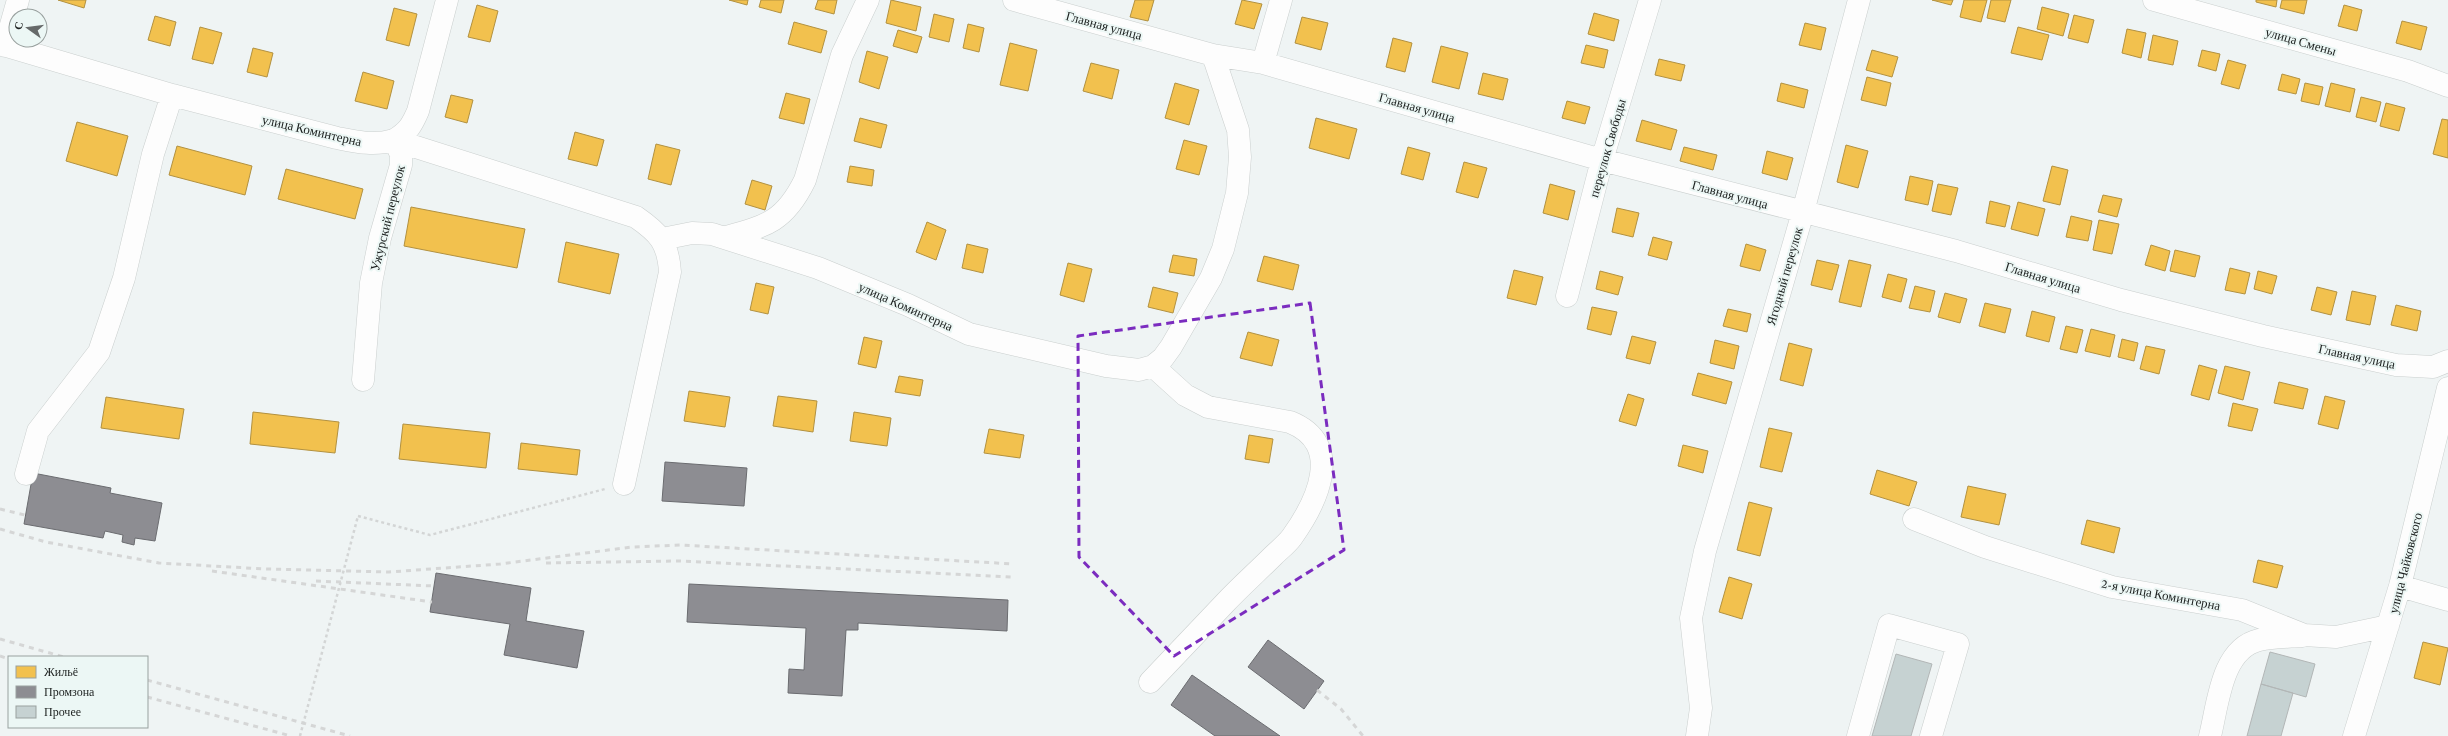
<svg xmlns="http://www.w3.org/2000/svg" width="2448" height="736" viewBox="0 0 2448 736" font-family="'Crimson Pro',serif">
<rect width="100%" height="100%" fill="#eff4f4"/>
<path fill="#f2c14e" stroke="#b29140" d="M 58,0 L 86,0 L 84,8 Z
M 729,0 L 748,0 L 747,5 Z
M 761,0 L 784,0 L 781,13 L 759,7 Z
M 818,0 L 837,0 L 834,14 L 815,9 Z
M 891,0 L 921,7 L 916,31 L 886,23 Z
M 1135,0 L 1154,0 L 1148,21 L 1130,17 Z
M 1242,0 L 1262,4 L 1254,29 L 1235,24 Z
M 1932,0 L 1953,0 L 1951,5 Z
M 1964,0 L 1987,0 L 1981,22 L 1960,17 Z
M 1991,0 L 2011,0 L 2005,22 L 1987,18 Z
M 2256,0 L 2277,0 L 2276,7 L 2256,2 Z
M 2282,0 L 2307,0 L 2304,14 L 2280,8 Z
M 477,5 L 498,11 L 490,42 L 468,37 Z
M 2344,5 L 2362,10 L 2357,31 L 2338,26 Z
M 2042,7 L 2069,14 L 2063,36 L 2037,29 Z
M 394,8 L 417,14 L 409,46 L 386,40 Z
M 1594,13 L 1619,20 L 1614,41 L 1588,34 Z
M 934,14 L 954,19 L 949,42 L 929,37 Z
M 2074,15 L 2094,20 L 2088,43 L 2068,38 Z
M 155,16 L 176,22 L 170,46 L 148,40 Z
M 1302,17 L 1328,23 L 1321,50 L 1295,43 Z
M 2402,21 L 2427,27 L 2421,50 L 2396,43 Z
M 794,22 L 827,31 L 821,53 L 788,44 Z
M 1805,23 L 1826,28 L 1821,50 L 1799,45 Z
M 968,24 L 984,28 L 979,52 L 963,48 Z
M 200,27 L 222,33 L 213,64 L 192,59 Z
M 2018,27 L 2049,35 L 2042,60 L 2011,53 Z
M 2127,29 L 2146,33 L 2141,58 L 2122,53 Z
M 898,30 L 922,37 L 917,53 L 893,46 Z
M 2153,35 L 2178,41 L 2173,65 L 2148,60 Z
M 1393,38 L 1412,43 L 1405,72 L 1386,67 Z
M 1010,43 L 1037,50 L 1028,91 L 1000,85 Z
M 1586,45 L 1608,50 L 1604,68 L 1581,63 Z
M 1441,46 L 1468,53 L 1459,89 L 1432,82 Z
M 253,48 L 273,53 L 267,77 L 247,72 Z
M 1872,50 L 1898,57 L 1892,77 L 1866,70 Z
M 2202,50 L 2220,54 L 2216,71 L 2198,66 Z
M 867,51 L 888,57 L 879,89 L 859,82 Z
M 1659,59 L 1685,65 L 1681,81 L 1655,75 Z
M 2228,60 L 2246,65 L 2239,89 L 2221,84 Z
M 1091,63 L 1119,70 L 1112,99 L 1083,91 Z
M 363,72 L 394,81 L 387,109 L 355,101 Z
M 1483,73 L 1508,79 L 1503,100 L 1478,94 Z
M 2282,74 L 2300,79 L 2296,94 L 2278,90 Z
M 1867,77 L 1891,83 L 1886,106 L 1861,100 Z
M 1175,83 L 1199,90 L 1189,125 L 1165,118 Z
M 1781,83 L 1808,90 L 1804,108 L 1777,101 Z
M 2305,83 L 2323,87 L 2319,105 L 2301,101 Z
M 2331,83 L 2355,89 L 2350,112 L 2325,106 Z
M 786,93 L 810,99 L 804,124 L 779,118 Z
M 451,95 L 473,100 L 467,123 L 445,117 Z
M 2361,97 L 2381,102 L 2376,122 L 2356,117 Z
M 1567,101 L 1590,107 L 1585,124 L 1562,118 Z
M 2386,103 L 2405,108 L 2399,131 L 2380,126 Z
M 860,118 L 887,125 L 881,148 L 854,141 Z
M 1316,118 L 1357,129 L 1349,159 L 1309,148 Z
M 2442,119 L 2448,120 L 2448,158 L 2433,154 Z
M 1642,120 L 1677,130 L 1671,150 L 1636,141 Z
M 77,122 L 128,136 L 117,176 L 66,161 Z
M 575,132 L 604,140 L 597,166 L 568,159 Z
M 1184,140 L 1207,146 L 1199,175 L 1176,169 Z
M 656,144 L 680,150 L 671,185 L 648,179 Z
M 1846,145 L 1868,151 L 1858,188 L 1837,182 Z
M 177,146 L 252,166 L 245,195 L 169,175 Z
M 1408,147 L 1430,153 L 1423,180 L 1401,174 Z
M 1684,147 L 1717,155 L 1713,170 L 1680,161 Z
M 1767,151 L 1793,158 L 1787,180 L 1762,173 Z
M 1464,162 L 1487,168 L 1478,198 L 1456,192 Z
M 850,166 L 874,170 L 872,186 L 847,182 Z
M 2052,166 L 2068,170 L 2060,205 L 2043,201 Z
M 286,169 L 363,189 L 355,219 L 278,199 Z
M 1910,176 L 1933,181 L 1928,205 L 1905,200 Z
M 752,180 L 772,186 L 765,210 L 745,204 Z
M 1550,184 L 1575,191 L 1568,220 L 1543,213 Z
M 1938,184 L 1958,188 L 1951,215 L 1932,211 Z
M 2103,195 L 2122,199 L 2117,217 L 2098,212 Z
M 1990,201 L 2010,206 L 2005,227 L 1986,223 Z
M 2018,202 L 2045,209 L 2038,236 L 2011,229 Z
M 411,207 L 525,229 L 517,268 L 404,246 Z
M 1617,208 L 1639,213 L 1633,237 L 1612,232 Z
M 2071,216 L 2092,221 L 2088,241 L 2066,237 Z
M 2099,220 L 2119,224 L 2112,254 L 2093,250 Z
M 927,222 L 946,230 L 936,260 L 916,252 Z
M 1653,237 L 1672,242 L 1667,260 L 1648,255 Z
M 566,242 L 619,254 L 610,294 L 558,282 Z
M 967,244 L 988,249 L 983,273 L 962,268 Z
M 1746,244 L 1766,250 L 1760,271 L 1740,266 Z
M 2151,245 L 2170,251 L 2165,271 L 2145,265 Z
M 2175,250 L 2200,256 L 2195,277 L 2170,271 Z
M 1173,255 L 1197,259 L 1194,276 L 1169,272 Z
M 1264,256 L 1299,265 L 1293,290 L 1257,281 Z
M 1817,260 L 1839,265 L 1832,290 L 1811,285 Z
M 1849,260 L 1871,265 L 1861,307 L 1839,302 Z
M 1068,263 L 1092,269 L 1084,302 L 1060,295 Z
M 2230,268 L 2250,273 L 2245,294 L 2225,290 Z
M 1514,270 L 1543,277 L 1536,305 L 1507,298 Z
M 1600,271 L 1623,277 L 1618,295 L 1596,289 Z
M 2258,271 L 2277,276 L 2272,294 L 2254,289 Z
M 1888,274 L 1907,279 L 1901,302 L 1882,297 Z
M 756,283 L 774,287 L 768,314 L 750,310 Z
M 1915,286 L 1935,291 L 1930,312 L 1909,308 Z
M 1153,287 L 1178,293 L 1173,313 L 1148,307 Z
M 2317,287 L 2337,292 L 2331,315 L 2311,310 Z
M 2352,291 L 2376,296 L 2370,325 L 2346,320 Z
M 1945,293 L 1967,299 L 1960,323 L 1938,317 Z
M 1985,303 L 2011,309 L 2005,333 L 1979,326 Z
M 2396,305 L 2421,311 L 2417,331 L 2391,325 Z
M 1592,307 L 1617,312 L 1611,335 L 1587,329 Z
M 1728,309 L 1751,314 L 1747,332 L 1723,326 Z
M 2032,311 L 2055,317 L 2049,342 L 2026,336 Z
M 2066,326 L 2083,330 L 2077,353 L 2060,349 Z
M 2091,329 L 2115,335 L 2110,357 L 2085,351 Z
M 1248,332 L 1279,340 L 1272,366 L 1240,358 Z
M 1632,336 L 1656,342 L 1650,364 L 1626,358 Z
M 864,337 L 882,341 L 876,368 L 858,364 Z
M 2122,339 L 2138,343 L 2134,361 L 2118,357 Z
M 1715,340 L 1739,346 L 1734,369 L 1710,363 Z
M 1789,343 L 1812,349 L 1803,386 L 1780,380 Z
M 2146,346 L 2165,350 L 2159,374 L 2140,369 Z
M 2199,365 L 2217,370 L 2209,400 L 2191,395 Z
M 2225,366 L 2250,372 L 2243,400 L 2218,393 Z
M 1698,373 L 1732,382 L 1726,404 L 1692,395 Z
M 899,376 L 923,380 L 920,396 L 895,392 Z
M 2279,382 L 2308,389 L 2303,409 L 2274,403 Z
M 689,391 L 730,397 L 725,427 L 684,421 Z
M 1628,394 L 1644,399 L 1636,426 L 1619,421 Z
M 778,396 L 817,401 L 813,432 L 773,426 Z
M 2325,396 L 2345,401 L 2338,429 L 2318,424 Z
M 106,397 L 184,409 L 179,439 L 101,428 Z
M 2233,403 L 2258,409 L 2252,431 L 2228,426 Z
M 253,412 L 339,422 L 335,453 L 250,444 Z
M 854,412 L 891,418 L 887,446 L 850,441 Z
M 403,424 L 490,433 L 486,468 L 399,459 Z
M 1769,428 L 1792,433 L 1782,472 L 1760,467 Z
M 989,429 L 1024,435 L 1020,458 L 984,453 Z
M 1249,435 L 1273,439 L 1269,463 L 1245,459 Z
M 521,443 L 580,450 L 577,475 L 518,469 Z
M 1683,445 L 1708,451 L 1703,473 L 1678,466 Z
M 1877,470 L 1917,482 L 1909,506 L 1870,494 Z
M 1968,486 L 2006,494 L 1999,525 L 1961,517 Z
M 1749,502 L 1772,508 L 1760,556 L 1737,550 Z
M 2087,520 L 2120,528 L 2114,553 L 2081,544 Z
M 2258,560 L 2283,566 L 2277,588 L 2253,582 Z
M 1729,577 L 1752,584 L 1742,619 L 1719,612 Z
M 2423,642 L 2448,648 L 2440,685 L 2414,678 Z"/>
<path fill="#8d8d92" stroke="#6b6c70" d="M 665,462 L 747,468 L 744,506 L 662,501 Z
M 33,473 L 111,488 L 110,493 L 162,503 L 155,541 L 135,538 L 134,545 L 122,542 L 123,535 L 105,531 L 103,538 L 24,524 Z
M 436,573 L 531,588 L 526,621 L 584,631 L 577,668 L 504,655 L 510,624 L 430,612 Z
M 689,584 L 1008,600 L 1007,631 L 858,623 L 858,630 L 846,630 L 842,696 L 788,693 L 789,669 L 804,670 L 806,628 L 687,622 Z
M 1268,640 L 1324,681 L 1304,709 L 1248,667 Z
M 1192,675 L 1280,736 L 1215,736 L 1171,705 Z"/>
<path fill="#c6d2d2" stroke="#b2b6b6" d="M 2270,652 L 2315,664 L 2306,697 L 2261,684 Z
M 1896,654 L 1932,664 L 1911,736 L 1872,736 Z
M 2261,684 L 2293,693 L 2281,736 L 2247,736 Z"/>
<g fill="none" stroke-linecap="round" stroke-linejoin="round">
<g stroke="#cacfce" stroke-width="23">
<path id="minor" d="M 1014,0 L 1213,55 L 1263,63 L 1602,160 L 1956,251 L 2121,300 L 2263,336 L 2396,365 L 2433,367 L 2448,361
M 2154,0 L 2408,71 L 2448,86
M 0,44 L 172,95 L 337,138 C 357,142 374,146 394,140 L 636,217 C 659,233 668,242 670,272 L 624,484
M 5,46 L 18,0
M 1263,63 L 1281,0
M 726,237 C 767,226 785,221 805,180 L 842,55 L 868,0
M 662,239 L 692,233 L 712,234 L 818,268 L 908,305 L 969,334 L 1106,366 L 1139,370 L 1153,366 L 1163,358 L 1171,347 L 1211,278 L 1223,249 L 1237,193 L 1240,157 L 1238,130 L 1213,55
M 1567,296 L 1602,160 L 1650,0
M 363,380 L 371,283 L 380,238 L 401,165 L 401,154 L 394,140 C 408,132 412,125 418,111 L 447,0
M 26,474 L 38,431 L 99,352 L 124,278 L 153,154 L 172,95
M 1914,519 L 1985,547 L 2112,587 L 2242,610 L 2304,635 L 2336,637 L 2388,626
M 2400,586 L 2448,600
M 1150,682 C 1175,656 1200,629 1225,603 C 1240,587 1257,572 1273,556 C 1279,550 1287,544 1292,537 C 1317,502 1345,444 1290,422 L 1208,407 L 1185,395 L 1153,366
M 1697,736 L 1701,708 L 1691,618 L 1705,551 L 1803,212 L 1859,0
M 1858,736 L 1889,625 L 1958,644 L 1931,736
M 2210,736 C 2218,705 2221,649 2259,640 C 2273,637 2288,637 2302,636
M 2354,736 L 2400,586 L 2448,388"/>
</g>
<path stroke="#d3d5d5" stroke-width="2.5" stroke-dasharray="3 3" stroke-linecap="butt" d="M 358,516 L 430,535 L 605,489"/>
<use href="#minor" stroke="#fdfdfd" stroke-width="22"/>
<path stroke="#d5d6d6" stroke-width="3" stroke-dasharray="5 5" stroke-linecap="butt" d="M 0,509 L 25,515
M 0,529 L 46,542 L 159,563 L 266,569 L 389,572 L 500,564 L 632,547 L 680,545 L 1014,564
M 546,563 L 679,561 L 1013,577
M 212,571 L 432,602
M 316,581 L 434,586
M 0,639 L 64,657
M 0,656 L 9,659
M 147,680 L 350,736
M 1317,690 L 1341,709 L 1363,736
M 147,697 L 291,736"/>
<path stroke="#d3d5d5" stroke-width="2.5" stroke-dasharray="3 3" stroke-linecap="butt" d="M 300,736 L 358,516"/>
</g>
<path fill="none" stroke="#7b2cbf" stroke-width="3" stroke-dasharray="8 5" stroke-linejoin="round" d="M 1310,303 L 1344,550 L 1174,656 L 1079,557 L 1078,336 Z"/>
<g text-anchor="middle" stroke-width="4" stroke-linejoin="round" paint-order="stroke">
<g font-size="13" fill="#1c201f" stroke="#ecf7f5">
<text transform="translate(1104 25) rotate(15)" y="5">Главная улица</text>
<text transform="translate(2301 41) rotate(16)" y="5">улица Смены</text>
<text transform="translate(1417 107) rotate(16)" y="5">Главная улица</text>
<text transform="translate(312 130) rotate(13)" y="5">улица Коминтерна</text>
<text transform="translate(1607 148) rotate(-74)" y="5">переулок Свободы</text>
<text transform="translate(1730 194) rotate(15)" y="5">Главная улица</text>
<text transform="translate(387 218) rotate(-76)" y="5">Ужурский переулок</text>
<text transform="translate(1784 276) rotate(-74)" y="5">Ягодный переулок</text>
<text transform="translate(2043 277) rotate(17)" y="5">Главная улица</text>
<text transform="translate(906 306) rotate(24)" y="5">улица Коминтерна</text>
<text transform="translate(2357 356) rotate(12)" y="5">Главная улица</text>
<text transform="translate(2405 563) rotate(-76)" y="5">улица Чайковского</text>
<text transform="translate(2161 594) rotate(11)" y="5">2-я улица Коминтерна</text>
</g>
</g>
<rect x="8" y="656" width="140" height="72" fill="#ecf7f5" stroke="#99a19f"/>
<rect x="16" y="666" width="20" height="12" fill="#f2c14e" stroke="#99a19f"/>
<text x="44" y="676" font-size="12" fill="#1c201f">Жильё</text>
<rect x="16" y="686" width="20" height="12" fill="#8d8d92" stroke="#99a19f"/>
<text x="44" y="696" font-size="12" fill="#1c201f">Промзона</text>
<rect x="16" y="706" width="20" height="12" fill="#c6d2d2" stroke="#99a19f"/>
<text x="44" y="716" font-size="12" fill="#1c201f">Прочее</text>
<g transform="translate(28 28) rotate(284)"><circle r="19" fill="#ecf7f5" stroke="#99a19f"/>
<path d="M0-3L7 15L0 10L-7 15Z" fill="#666a6a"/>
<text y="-6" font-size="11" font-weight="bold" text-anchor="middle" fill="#1c201f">С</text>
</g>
</svg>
